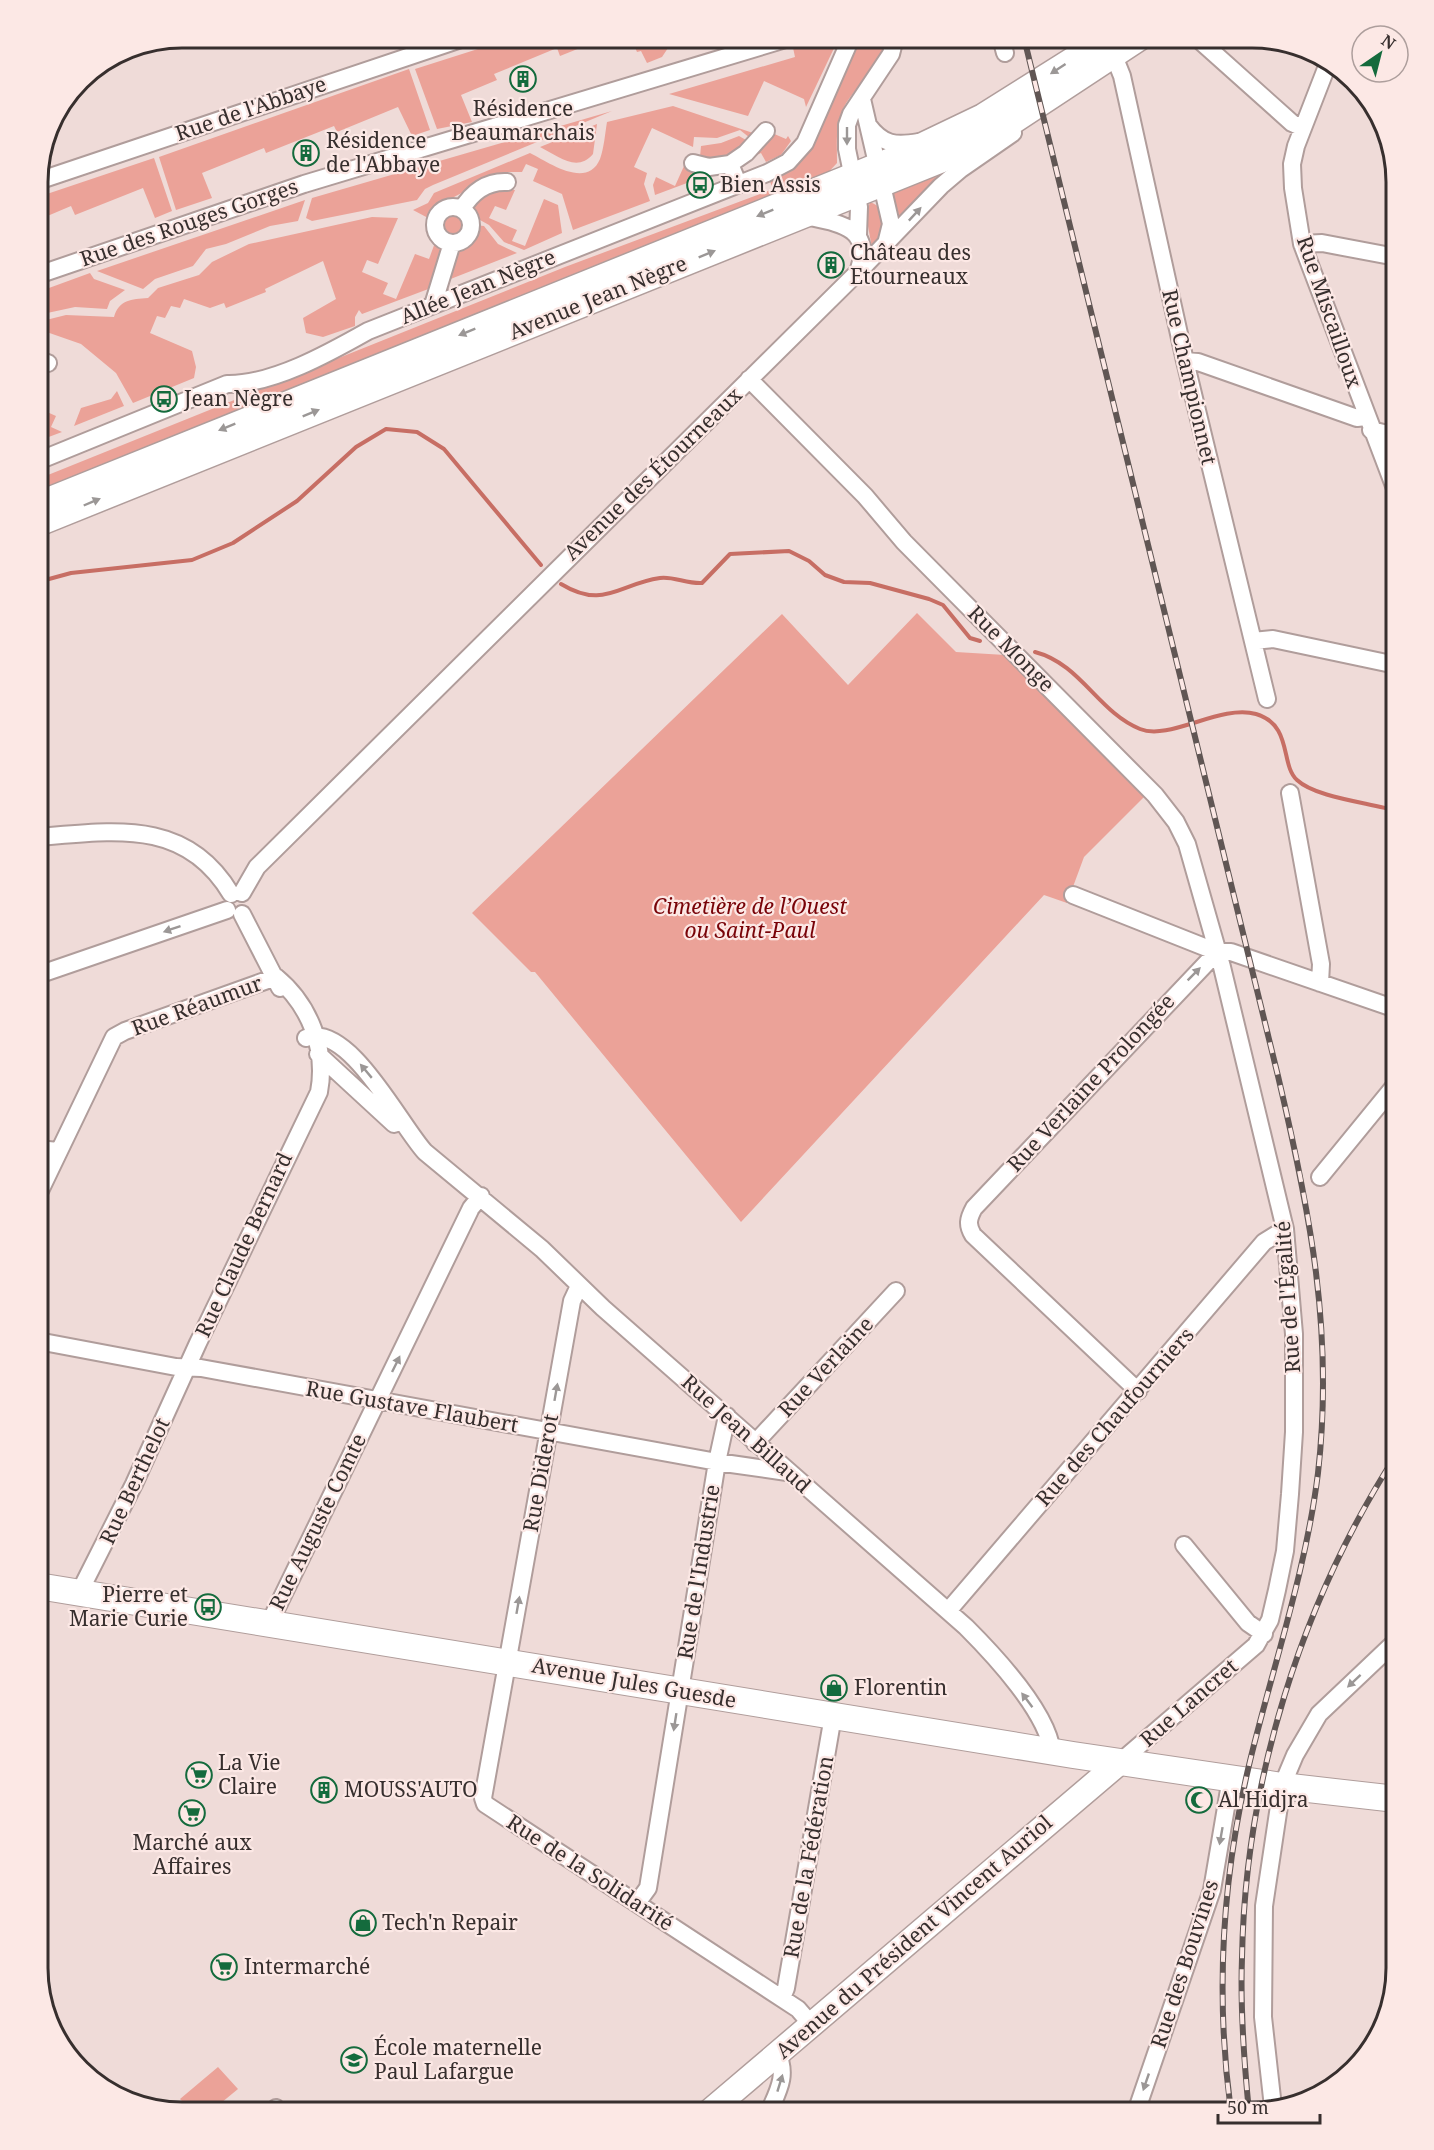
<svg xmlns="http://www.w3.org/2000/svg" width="1434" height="2150" viewBox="0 0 1434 2150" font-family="'Noto Serif',serif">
<rect width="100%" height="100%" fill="#efdbd8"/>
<path fill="#eba298" d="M 512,38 L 605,38 L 560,56 L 557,48 L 494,74 L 497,80 L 461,95 L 472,122 L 437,129 L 415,69 Z
M 631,38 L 665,38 L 668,48 L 662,57 L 647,63 L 641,51 L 637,52 Z
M 820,38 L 834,38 L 836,44 L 806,107 L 804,99 L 764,81 L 748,116 L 669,94 L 795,57 L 792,43 Z
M 859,38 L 885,38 C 883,67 857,83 844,107 C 835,125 837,144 837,163 L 824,177 L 38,492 L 38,479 L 565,267 L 773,189 L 769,179 L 797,163 Z
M 409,69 L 430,130 L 412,136 L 398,107 L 337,132 L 334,126 L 266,153 L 264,148 L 202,173 L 212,198 L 176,210 L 159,157 Z
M 673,106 L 756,134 L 750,138 L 740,130 L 717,138 L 694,137 L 693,147 L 652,128 L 634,167 L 647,173 L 644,184 L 650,201 L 573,230 L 562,194 L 533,181 L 538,169 L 526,164 L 522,172 L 507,172 L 488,179 L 437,206 L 430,219 L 413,210 L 428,203 L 434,193 L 530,153 C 548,162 587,190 600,159 C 604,148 605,134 607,122 Z
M 612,111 L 433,185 L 425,189 L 417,200 L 312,221 L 306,218 L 312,198 Z
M 597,124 L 593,154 C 577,173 558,156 540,147 Z
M 772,133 L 786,139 L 788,136 L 791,141 L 781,155 L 766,162 L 761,153 L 741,162 Z
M 739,136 L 746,140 L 748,145 L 737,156 L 712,162 L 700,157 L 701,146 L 721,143 Z
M 154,158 L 172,211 L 155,218 L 143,188 L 75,215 L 71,206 L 38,220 L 38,197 Z
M 955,164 L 900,220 L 893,193 Z
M 684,166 L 699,171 L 719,171 L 655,195 L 653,185 L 656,177 L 675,186 Z
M 496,189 L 515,190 L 506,210 L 495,206 L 489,218 L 517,230 L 512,241 L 525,246 L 544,199 L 558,205 L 562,233 L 524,250 L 504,242 L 489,225 L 471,215 L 469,206 L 472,199 Z
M 305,200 L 298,221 L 270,226 L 226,244 L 206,249 L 193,266 L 155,279 L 143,289 L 97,271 Z
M 870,202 C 887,208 885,223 883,238 L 872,248 L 866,215 Z
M440 225a13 13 0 1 1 26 0a13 13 0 1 1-26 0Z
M 372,217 L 398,218 L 378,264 L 367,260 L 362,272 L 388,283 L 383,294 L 396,299 L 415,254 L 429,259 L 436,240 L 446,247 L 431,288 L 362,314 L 359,310 L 355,317 L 355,326 L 323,337 L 306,333 L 303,318 L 336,299 L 323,261 L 265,289 L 266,292 L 226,308 L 224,303 L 210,308 L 184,299 L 180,308 L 171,306 L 165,318 L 157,316 L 150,333 L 192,351 L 196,367 L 194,378 L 133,403 L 116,373 L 81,344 L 38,329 L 38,322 L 66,315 L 114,317 C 119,300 131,299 148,298 L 158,288 L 199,275 L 212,262 L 249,244 Z
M 475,225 L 484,226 L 498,244 L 517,253 L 448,280 L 456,248 L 469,240 Z
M 90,273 L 94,279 L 125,290 L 110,301 L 107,309 L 75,307 L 38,315 L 38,292 Z
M 117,391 L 124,406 L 74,426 L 81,408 L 111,399 Z
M 38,408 L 56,416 L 51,427 L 62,432 L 38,441 Z
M 917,613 L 956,652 L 1005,655 L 1144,797 L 1084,857 L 1067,903 L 1044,895 L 741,1222 L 535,972 L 531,972 L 472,913 L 782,614 L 848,685 Z
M 218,2067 L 238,2089 L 210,2112 L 192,2112 L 180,2099 Z"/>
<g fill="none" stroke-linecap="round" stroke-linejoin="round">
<path stroke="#c76e64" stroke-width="4" d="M 38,582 L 71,573 L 192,560 L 233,543 L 297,501 L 356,447 L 386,429 L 417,432 L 444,449 L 541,565
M 561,584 C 604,610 618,584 660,578 C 673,576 687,584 702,583 L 730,554 L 789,551 L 809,561 L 825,575 L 844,582 L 870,583 L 929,599 L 943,605 L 970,638 L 980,641
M 1035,652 C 1081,664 1098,712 1140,729 C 1170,741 1220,704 1256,714 C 1293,725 1280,765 1297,780 C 1316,798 1372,803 1396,811"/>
<g stroke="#b09d9b" stroke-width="20">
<path id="minor" d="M 1001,38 L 1005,53
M 1197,38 L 1292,123 L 1303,128
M 1114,56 L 1122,76 L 1185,361 L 1267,699
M 1329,61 L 1296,146 L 1292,164 L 1293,188 L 1302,244 L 1396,491
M 862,99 L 891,224 L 886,244
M 868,125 C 883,145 895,146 919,142
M 693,163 L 709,167 L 730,164 L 738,183
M 730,164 L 746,153 L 766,131
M 38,181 L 464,38
M435 225a18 18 0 1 1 36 0a18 18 0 1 1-36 0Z
M 462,209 C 472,192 487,181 507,182
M 805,216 C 837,223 873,226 859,269
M 858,235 L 859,207 L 847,149 L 847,125 L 851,114 L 891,54 L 895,38
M 1302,244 L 1322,243 L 1396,257
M 38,275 L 304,184 L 789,38
M 433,305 L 452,243
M 38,361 L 48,363
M 1185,361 L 1198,362 L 1357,418 L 1366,417
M 749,379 L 865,496 L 904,542 L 1155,795 L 1176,822 L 1187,844 L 1222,967 L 1285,1229 L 1294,1334 L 1294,1432 L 1290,1494 L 1285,1551 L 1277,1590 L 1270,1620 L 1256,1645 L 1120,1762
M 1371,430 L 1396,436
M 38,461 L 227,384 C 272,385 329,353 368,331 L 767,173 L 788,162 L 805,143 L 851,38
M 1253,641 L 1273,639 L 1396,665
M 1290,793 L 1321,964 L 1320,983
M 38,837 C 114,831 186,818 231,894
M 242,893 L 257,867 L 867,263 L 941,186 L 961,169 L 1013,133
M 1073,895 L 1217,952 L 1231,952 L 1396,1009
M 242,914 L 280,988
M 38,975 L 227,910
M 306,1038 C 349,1022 400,1125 425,1152 L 542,1249 L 603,1308 L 966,1627 C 994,1655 1048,1713 1052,1752
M 318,1054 L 394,1124
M 38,1149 L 58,1151
M 1320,1177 L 1396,1084
M 38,1195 L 114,1037 L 125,1031 L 276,977
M 579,1286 L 572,1301 L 483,1798 L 485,1804 L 798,2009 L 811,2024
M 38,1341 L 176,1367 L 201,1368 L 717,1462 L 787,1472
M 1138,1391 L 973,1235 C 967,1225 968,1219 974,1208 L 1217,952
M 755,1443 L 896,1291
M 1184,1545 L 1248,1623 L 1264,1634
M 79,1593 L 134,1484 L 198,1343 L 319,1092 C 327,1050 310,1005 276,977
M 948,1611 L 1264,1242 L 1285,1229
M 269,1624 L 471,1208 L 481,1196
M 637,1903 L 648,1888 L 717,1462 L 727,1416
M 782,1998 L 786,1988 L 833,1716
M 1273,2107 L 1263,2017 L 1264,1906 L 1282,1786 L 1295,1755 L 1319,1714 L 1396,1641
M 276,2108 L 279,2112
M 769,2112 C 778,2091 788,2075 777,2053
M 1136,2112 L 1212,1890 L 1231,1778"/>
</g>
<g stroke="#b09d9b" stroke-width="27">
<path id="secondary" d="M 38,504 L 891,160 L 983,116 L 1107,38
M 38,524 L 942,160 L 1014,121 L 1140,38
M 709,2112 L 1120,1762"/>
</g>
<g stroke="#b09d9b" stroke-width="28">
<path id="primary" d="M 38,1586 L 1073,1755 L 1282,1786 L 1396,1799"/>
</g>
<use href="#minor" stroke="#fff" stroke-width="16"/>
<use href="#secondary" stroke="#fff" stroke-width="24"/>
<use href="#primary" stroke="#fff" stroke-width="26"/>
<g stroke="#605654" stroke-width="6">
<path id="rail" d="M 1024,38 L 1278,1076 C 1310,1212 1334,1332 1318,1473 C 1306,1571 1273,1666 1250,1761 C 1222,1877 1215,1994 1231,2112
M 1249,2112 C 1244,2061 1240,2010 1242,1958 C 1245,1781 1301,1603 1396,1455"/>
</g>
<use href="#rail" stroke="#fce8e5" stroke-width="4" stroke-dasharray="11" stroke-linecap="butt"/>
</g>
<defs><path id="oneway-solid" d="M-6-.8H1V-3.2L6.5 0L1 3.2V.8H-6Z" transform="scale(1.5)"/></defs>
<g fill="#9b9796">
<use href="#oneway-solid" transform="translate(1058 69) rotate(147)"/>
<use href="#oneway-solid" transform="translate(847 136) rotate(90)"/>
<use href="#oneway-solid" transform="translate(765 213) rotate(158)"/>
<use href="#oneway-solid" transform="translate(915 214) rotate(-47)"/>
<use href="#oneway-solid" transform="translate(707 254) rotate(-22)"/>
<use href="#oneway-solid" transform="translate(467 332) rotate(158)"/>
<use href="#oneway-solid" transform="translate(311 413) rotate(-22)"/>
<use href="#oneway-solid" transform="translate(227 427) rotate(158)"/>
<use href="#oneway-solid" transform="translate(92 502) rotate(-23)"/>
<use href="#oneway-solid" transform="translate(172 929) rotate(161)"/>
<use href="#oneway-solid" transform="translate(1194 974) rotate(-45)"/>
<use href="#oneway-solid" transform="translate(366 1071) rotate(-130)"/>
<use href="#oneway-solid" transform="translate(396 1364) rotate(-64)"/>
<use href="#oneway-solid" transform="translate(556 1392) rotate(-80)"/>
<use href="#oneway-solid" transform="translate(518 1605) rotate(-80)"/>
<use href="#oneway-solid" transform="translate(1354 1681) rotate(137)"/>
<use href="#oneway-solid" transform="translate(1027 1700) rotate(-127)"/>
<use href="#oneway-solid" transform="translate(675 1722) rotate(99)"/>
<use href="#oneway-solid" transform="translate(1221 1836) rotate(100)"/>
<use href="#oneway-solid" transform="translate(1146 2082) rotate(109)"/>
<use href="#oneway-solid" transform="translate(780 2083) rotate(-73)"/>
</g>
<defs>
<g id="building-ring" transform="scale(1.35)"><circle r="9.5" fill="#fce8e5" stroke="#146b3d" stroke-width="1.5"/><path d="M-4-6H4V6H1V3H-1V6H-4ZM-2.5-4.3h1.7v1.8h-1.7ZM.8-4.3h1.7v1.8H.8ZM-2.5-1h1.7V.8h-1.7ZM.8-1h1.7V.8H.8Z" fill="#146b3d"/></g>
<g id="bus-ring" transform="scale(1.35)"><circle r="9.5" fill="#fce8e5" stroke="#146b3d" stroke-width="1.5"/><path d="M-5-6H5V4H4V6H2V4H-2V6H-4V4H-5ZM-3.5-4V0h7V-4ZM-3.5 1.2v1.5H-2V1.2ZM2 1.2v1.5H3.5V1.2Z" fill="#146b3d"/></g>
<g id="shop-ring" transform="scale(1.35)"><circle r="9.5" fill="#fce8e5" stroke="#146b3d" stroke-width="1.5"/><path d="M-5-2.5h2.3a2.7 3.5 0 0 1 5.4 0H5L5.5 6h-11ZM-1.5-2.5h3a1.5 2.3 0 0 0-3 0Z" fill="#146b3d"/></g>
<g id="supermarket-ring" transform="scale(1.35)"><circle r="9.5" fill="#fce8e5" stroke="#146b3d" stroke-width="1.5"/><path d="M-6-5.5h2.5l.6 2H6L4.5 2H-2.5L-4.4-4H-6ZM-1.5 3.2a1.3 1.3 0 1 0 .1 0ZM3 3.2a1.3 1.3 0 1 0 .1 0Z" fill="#146b3d"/></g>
<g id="mosque-ring" transform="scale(1.35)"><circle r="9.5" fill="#fce8e5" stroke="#146b3d" stroke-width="1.5"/><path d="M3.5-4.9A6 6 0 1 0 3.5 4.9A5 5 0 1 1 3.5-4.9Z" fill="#146b3d"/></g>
<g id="school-ring" transform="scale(1.35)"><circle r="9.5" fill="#fce8e5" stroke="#146b3d" stroke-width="1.5"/><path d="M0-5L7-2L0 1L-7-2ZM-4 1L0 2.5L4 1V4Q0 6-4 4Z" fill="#146b3d"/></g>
</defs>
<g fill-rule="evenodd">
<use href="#building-ring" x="523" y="79"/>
<use href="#building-ring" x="306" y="153"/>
<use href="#bus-ring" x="700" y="185"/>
<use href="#building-ring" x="831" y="265"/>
<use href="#bus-ring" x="164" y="399"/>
<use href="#bus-ring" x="208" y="1607"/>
<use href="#shop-ring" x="834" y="1688"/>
<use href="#supermarket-ring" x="199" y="1775"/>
<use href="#building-ring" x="324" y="1790"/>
<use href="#mosque-ring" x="1199" y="1800"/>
<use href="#supermarket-ring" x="192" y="1813"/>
<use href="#shop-ring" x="363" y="1923"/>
<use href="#supermarket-ring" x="224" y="1967"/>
<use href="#school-ring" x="354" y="2060"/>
</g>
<g text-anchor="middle" stroke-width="4.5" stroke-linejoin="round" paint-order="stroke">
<g font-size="21" fill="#372f2e" stroke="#fce8e5">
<text transform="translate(251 109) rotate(-19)" y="7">Rue de l'Abbaye</text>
<text transform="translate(189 223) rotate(-19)" y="7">Rue des Rouges Gorges</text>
<text transform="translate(478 287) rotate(-22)" y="7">Allée Jean Nègre</text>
<text transform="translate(598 298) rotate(-22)" y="7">Avenue Jean Nègre</text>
<text transform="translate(1329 312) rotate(71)" y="7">Rue Miscailloux</text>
<text transform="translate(1189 377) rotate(77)" y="7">Rue Championnet</text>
<text transform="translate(653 474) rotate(-44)" y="7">Avenue des Étourneaux</text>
<text transform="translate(1011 649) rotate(45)" y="7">Rue Monge</text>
<text transform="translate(197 1006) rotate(-20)" y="7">Rue Réaumur</text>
<text transform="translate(1091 1083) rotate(-47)" y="7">Rue Verlaine Prolongée</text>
<text transform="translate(244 1245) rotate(-65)" y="7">Rue Claude Bernard</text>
<text transform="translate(1288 1297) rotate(-94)" y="7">Rue de l'Égalité</text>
<text transform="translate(826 1367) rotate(-47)" y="7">Rue Verlaine</text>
<text transform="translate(412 1407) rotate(10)" y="7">Rue Gustave Flaubert</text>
<text transform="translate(1115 1417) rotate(-49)" y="7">Rue des Chaufourniers</text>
<text transform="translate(746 1434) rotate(42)" y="7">Rue Jean Billaud</text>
<text transform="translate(541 1473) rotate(-80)" y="7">Rue Diderot</text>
<text transform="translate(135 1481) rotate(-65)" y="7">Rue Berthelot</text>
<text transform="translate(318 1522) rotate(-64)" y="7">Rue Auguste Comte</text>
<text transform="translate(699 1572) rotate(-81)" y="7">Rue de l'Industrie</text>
<text transform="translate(634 1683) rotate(10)" y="7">Avenue Jules Guesde</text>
<text transform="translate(1189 1703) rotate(-41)" y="7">Rue Lancret</text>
<text transform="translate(809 1857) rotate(-80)" y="7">Rue de la Fédération</text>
<text transform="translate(590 1873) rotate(33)" y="7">Rue de la Solidarité</text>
<text transform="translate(914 1937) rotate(-41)" y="7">Avenue du Président Vincent Auriol</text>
<text transform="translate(1185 1964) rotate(-72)" y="7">Rue des Bouvines</text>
</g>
<g font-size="21" fill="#372f2e" stroke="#fce8e5" text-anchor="start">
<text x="523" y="116" text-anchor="middle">Résidence<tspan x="523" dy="24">Beaumarchais</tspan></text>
<text x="326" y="148">Résidence<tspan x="326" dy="24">de l'Abbaye</tspan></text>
<text x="720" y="192">Bien Assis</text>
<text x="850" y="260">Château des<tspan x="850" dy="24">Etourneaux</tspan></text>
<text x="184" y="406">Jean Nègre</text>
<text x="188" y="1602" text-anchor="end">Pierre et<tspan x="188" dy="24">Marie Curie</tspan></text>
<text x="854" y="1695">Florentin</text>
<text x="218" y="1770">La Vie<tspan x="218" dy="24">Claire</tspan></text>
<text x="344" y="1797">MOUSS'AUTO</text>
<text x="1218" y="1807">Al Hidjra</text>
<text x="192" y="1850" text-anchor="middle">Marché aux<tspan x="192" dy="24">Affaires</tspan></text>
<text x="382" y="1930">Tech'n Repair</text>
<text x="244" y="1974">Intermarché</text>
<text x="374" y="2055">École maternelle<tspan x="374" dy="24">Paul Lafargue</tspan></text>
</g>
<g font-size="21" font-style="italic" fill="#780308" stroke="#fce8e5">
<text x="750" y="914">Cimetière de l’Ouest<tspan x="750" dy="24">ou Saint-Paul</tspan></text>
</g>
</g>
<path d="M0 0H1434V2150H0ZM182 48H1252A134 134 0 0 1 1386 182V1968A134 134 0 0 1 1252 2102H182A134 134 0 0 1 48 1968V182A134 134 0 0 1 182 48Z" fill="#fce8e5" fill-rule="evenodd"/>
<path fill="none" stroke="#372f2e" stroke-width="3" d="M182 48H1252A134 134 0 0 1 1386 182V1968A134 134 0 0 1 1252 2102H182A134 134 0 0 1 48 1968V182A134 134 0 0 1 182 48Z"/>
<g transform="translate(1380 54) rotate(35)"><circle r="28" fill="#fce8e5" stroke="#ad9e9c" stroke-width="1.5"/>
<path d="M0-4.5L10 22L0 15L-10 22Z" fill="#146b3d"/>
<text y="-9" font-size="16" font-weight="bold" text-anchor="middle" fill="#372f2e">N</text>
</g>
<path d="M1218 2114v9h102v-9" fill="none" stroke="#372f2e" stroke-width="3"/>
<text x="1227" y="2114" font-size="18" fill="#372f2e" stroke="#fce8e5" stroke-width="4.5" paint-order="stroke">50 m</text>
</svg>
